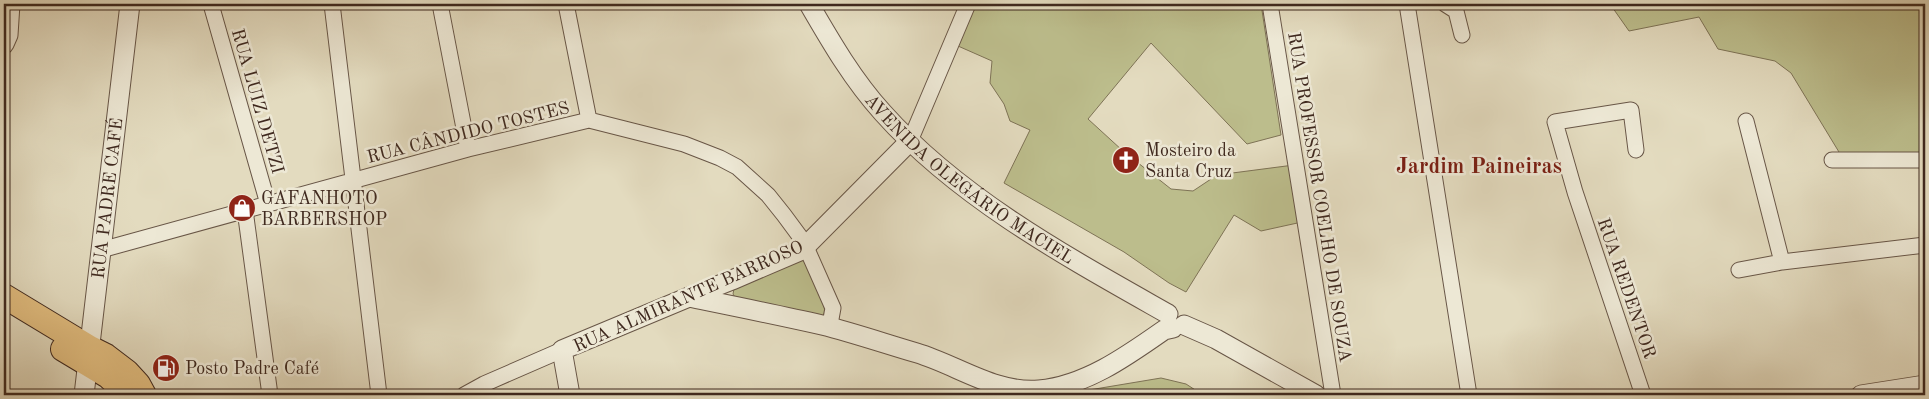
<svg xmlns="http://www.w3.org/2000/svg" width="1929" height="399" viewBox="0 0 1929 399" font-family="'Old Standard TT',serif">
<rect width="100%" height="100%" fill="#e3dbbf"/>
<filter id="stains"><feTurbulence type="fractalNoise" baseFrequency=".004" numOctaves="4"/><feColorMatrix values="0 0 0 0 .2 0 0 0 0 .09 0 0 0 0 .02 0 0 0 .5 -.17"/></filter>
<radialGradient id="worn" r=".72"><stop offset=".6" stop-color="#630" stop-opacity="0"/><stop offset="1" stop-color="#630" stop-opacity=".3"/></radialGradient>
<path fill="#bcbd8c" stroke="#7e7356" d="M 976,4 L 1261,4 L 1281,135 L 1247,144 L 1151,43 L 1088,119 L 1123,151 L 1171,189 L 1193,191 L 1217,175 L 1294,165 L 1302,222 L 1261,231 L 1234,215 L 1186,292 L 1169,283 L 1124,252 L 1004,183 L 1030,130 L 1010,121 L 1004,104 L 990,83 L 992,61 L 958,46 Z
M 1610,4 L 1925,4 L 1925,157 L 1842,157 L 1791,73 L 1775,61 L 1718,49 L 1699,17 L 1629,31 Z
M 803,259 C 809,272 832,306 822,318 L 736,299 L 733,294 L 734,289 Z
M 1161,378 L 1186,384 L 1203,395 L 1059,395 Z"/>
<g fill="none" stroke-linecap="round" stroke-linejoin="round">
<g stroke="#685647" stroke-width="17">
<path id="minor" d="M 332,4 L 379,395
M 440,4 L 468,149
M 566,4 L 589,120
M 1270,4 L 1333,395
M 1407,4 L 1469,395
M 1445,4 L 1456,11 L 1462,35
M 212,8 L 268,204
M 1746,121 L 1782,262
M 910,141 L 968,4
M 1636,150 L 1631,110 L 1555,122 L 1575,192 L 1643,395
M 1832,160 L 1925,160
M 245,210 L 270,395
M 806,247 L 833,308 L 831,319 L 824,326
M 101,250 L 468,149 L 589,120 L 684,144 L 720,158 L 737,167 L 768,195 L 784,215 L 801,238 L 803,243 L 802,250
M 1739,270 L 1782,262 L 1925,245
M 464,395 L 484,384 L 562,350"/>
</g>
<g stroke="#685647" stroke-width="21">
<g id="tertiary">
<path id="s1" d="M 809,4 C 831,42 853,80 883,113 C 960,199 1069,258 1168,314"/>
<path d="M 4,44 L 8,35 L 10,4"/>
<path d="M 689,297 C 733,306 778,315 822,325 C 854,333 886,344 917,353 C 957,365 996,394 1039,390 C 1085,386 1127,356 1164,330 L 1173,328"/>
<path d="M 1184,325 L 1216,339 L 1316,395"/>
<path id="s2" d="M 84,395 L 130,4"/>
<path d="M 570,395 L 562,350 L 689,297 L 732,280 L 802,250 L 910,141"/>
<path d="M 1861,395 L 1925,385"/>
</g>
</g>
<g stroke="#3f291f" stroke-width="26">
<path id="primary" d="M 4,296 L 90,348 L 106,356 L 127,372 L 138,384 L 144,395
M 63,349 L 108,376 L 122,389"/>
</g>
<use href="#minor" stroke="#ede8d5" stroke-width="15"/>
<use href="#tertiary" stroke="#ede8d5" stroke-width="19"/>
<use href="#primary" stroke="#e2be80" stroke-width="24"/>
</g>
<defs>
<g id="church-disc" transform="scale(1.4375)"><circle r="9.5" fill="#8f2418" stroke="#ede8d5"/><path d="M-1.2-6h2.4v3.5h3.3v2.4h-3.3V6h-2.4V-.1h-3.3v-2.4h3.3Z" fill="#fff"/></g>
<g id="shop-disc" transform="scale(1.4375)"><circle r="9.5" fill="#8f2418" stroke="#ede8d5"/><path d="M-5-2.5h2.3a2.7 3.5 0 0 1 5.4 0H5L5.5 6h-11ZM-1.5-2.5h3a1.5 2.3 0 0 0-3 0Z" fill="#fff"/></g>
<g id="fuel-disc" transform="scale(1.4375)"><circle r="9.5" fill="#8f2418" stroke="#ede8d5"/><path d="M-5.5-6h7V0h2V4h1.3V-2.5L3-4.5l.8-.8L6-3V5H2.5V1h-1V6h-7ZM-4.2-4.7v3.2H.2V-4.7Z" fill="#fff"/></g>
</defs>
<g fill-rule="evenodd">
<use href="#church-disc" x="1126" y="160"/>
<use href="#shop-disc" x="242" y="208"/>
<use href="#fuel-disc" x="166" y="368"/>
</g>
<g text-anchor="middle" stroke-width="5" stroke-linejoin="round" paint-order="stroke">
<g font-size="18" fill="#3f291f" stroke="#ede8d5">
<text transform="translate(258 101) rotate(74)" y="6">RUA LUIZ DETZI</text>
<text transform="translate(468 132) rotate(-14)" y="6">RUA CÂNDIDO TOSTES</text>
<text dy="6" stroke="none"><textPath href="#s1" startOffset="241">AVENIDA OLEGÁRIO MACIEL</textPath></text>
<text transform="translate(1320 197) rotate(81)" y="6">RUA PROFESSOR COELHO DE SOUZA</text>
<text dy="6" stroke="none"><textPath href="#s2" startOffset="198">RUA PADRE CAFÉ</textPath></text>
<text transform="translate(1627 288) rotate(71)" y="6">RUA REDENTOR</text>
<text transform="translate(688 296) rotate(-24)" y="6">RUA ALMIRANTE BARROSO</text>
</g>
<g font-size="18" fill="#3f291f" stroke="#ede8d5" text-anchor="start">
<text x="1145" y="156">Mosteiro da<tspan x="1145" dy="21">Santa Cruz</tspan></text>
<text x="261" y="204">GAFANHOTO<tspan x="261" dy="21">BARBERSHOP</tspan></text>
<text x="185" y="374">Posto Padre Café</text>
</g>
<g font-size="22" font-weight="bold" fill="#7a1f14" stroke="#ede8d5">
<text x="1479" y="173">Jardim Paineiras</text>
</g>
</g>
<rect width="1929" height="399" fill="none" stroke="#e3dbbf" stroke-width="20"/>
<rect x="5" y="5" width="1919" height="389" fill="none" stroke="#3f291f" stroke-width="2.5"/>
<rect x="10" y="10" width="1909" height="379" fill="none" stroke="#3f291f"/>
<rect width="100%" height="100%" filter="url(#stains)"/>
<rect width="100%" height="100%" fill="url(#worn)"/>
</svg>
